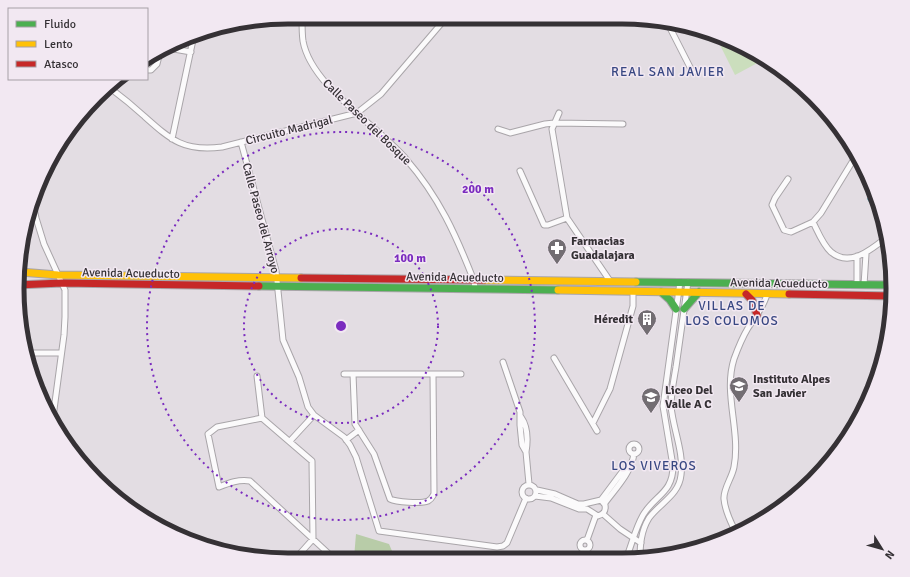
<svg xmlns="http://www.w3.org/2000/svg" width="910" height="577" viewBox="0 0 910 577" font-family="Signika,sans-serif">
<rect width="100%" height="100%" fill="#e3dde3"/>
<path fill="#cbdebd" d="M 715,35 L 725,38 L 763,60 L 735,75 Z"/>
<path fill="#b8cca8" d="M 356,534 L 389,544 L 395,558 L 354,558 Z"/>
<path fill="#69a6b2" d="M 873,189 L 879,202 L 875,204 L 869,202 L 867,199 Z"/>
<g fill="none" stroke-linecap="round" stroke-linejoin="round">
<g stroke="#a9a5a9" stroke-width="7">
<path id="street" d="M 302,17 C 302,25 302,34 303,41 C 311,86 377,125 406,159 C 439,197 456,235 474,281 L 475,288
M 667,22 L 693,73
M 168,48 L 191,52
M 147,70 L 151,70 L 157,64 L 160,52
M 110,88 C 122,97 133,106 144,116 C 171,140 184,152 222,147 L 357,113 L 381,94 L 446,18
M 559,113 L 552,129 L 567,218 L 610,281
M 498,129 L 510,133 L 545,124 L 554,123 L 623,124
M 172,139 L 194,35
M 241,142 L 276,271 L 283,340 L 299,377 L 308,407 L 314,415 L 344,437 L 350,445 L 356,457 L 379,531 L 497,547 L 503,546 L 507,543 L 526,498
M 520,171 L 544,225 L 548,225 L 567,218
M 788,179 L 775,198 L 772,205 L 784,230 L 791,232 L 813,222 L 821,213 L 857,154
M 32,199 L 36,218 L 44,244 L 65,290 L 65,317 L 64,335 L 53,417
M 813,222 C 818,232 823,245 831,252 C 850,268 872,249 887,237
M 857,285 L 857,256
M 864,285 L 866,254
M 26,353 L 61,353
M 554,358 L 597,431
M 503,362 L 520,412 L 520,425 L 522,445 L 526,452 L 529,484
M 344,374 L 461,374
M 353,374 L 355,424 L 374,454 L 390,499 C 396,502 421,504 428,501 C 432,499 432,497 434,494 L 433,374
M 257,376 L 262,418 L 312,461 L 313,539 L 296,558
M 521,417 C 528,427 528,440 526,452
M 262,418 L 217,427 L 208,434 L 219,487 C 229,483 239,479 250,481 L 328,553
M 593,423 L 610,389 L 633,306 L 633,292
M 346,440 L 359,430
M 290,441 L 314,415
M629 449a5 5 0 1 1 10 0a5 5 0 1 1-10 0Z
M522 492a7 7 0 1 1 14 0a7 7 0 1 1-14 0Z
M 535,496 L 551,498 L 579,509 L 587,509 L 598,516 C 604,514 606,511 605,505 L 601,500 L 584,504 L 578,504 L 555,494 L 537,490
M 601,500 L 622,472 L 629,468
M 605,503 C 616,488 631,473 634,454
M 603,514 L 620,529 L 641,543
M 736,533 C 731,522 725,512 724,499 C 723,489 732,478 734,467 C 741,431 723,394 734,359 C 738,348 742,338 748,328 C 755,317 764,307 767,294
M580 545a5 5 0 1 1 10 0a5 5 0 1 1-10 0Z
M 587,540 L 596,515
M 626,559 C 632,544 635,529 643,515 C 655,495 673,493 673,466 L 663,406 L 680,282
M 640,559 C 640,545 641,531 649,518 C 660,503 679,495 681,475 C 684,452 673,429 671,406 C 671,393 674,379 676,367 C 680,339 684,310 688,282"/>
</g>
<g stroke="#a9a5a9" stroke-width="9">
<path id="fast" d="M 636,282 L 892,285
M 259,286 L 558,290
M 661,292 L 670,300 L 676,309
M 684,309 L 699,292"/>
</g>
<g stroke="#a9a5a9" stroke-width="9">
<path id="slow" d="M 20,272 L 58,275 L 301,278
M 484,280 L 636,282
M 558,290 L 789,294"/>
</g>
<g stroke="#a9a5a9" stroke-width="9">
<path id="jam" d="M 301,278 L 484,280
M 17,285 L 62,283 L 259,286
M 746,294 L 752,300 L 757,315
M 789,294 L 892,296"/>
</g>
<use href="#street" stroke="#fbfafb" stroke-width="5"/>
<use href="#fast" stroke="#4caf50" stroke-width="7"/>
<use href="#slow" stroke="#ffc107" stroke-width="7"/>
<use href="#jam" stroke="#c62828" stroke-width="7"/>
</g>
<g fill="none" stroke="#7b2cbf" stroke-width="2" stroke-dasharray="2 4">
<circle cx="341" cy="326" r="97"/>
<circle cx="341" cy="326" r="194"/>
</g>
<defs>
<g id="pharmacy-pin" transform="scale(1)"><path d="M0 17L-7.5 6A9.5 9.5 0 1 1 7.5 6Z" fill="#726d72" stroke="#f2e8f2"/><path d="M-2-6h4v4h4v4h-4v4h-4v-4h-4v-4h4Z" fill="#fff"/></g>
<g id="building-pin" transform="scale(1)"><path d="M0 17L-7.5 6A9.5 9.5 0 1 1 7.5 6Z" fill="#726d72" stroke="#f2e8f2"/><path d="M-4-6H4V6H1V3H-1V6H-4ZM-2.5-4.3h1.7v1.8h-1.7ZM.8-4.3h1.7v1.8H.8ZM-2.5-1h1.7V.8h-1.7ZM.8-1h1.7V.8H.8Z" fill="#fff"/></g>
<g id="university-pin" transform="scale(1)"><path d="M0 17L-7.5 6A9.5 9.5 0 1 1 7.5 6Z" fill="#726d72" stroke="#f2e8f2"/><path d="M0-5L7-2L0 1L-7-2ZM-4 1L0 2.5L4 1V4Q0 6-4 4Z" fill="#fff"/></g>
</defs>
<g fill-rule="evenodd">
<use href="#pharmacy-pin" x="557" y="248"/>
<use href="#building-pin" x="647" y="319"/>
<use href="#university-pin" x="739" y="386"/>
<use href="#university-pin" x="651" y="397"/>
</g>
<g text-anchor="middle" stroke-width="3" stroke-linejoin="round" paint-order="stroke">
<g font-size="12" fill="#353135" stroke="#f2e8f2">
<text transform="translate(367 122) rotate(44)" y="4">Calle Paseo del Bosque</text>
<text transform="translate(289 130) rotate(-14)" y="4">Circuito Madrigal</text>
<text transform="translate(261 218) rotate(75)" y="4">Calle Paseo del Arroyo</text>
<text transform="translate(131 273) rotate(1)" y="4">Avenida Acueducto</text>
<text transform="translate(455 277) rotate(1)" y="4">Avenida Acueducto</text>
<text transform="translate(779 283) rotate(1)" y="4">Avenida Acueducto</text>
</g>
<g font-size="12" font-weight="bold" fill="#353135" stroke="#f2e8f2" text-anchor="start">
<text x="571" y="245">Farmacias<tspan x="571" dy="14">Guadalajara</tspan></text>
<text x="633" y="323" text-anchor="end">Héredit</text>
<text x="753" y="383">Instituto Alpes<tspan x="753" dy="14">San Javier</tspan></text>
<text x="665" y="394">Liceo Del<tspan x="665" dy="14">Valle A C</tspan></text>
</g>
<g font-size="13" letter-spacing="1" fill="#384782" stroke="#f2e8f2">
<text x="668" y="76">REAL SAN JAVIER</text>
<text x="732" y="310">VILLAS DE<tspan x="732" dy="15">LOS COLOMOS</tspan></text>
<text x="654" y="470">LOS VIVEROS</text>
</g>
</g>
<path d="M0 0H910V577H0ZM288 24H622A264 264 0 0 1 886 288V289A264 264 0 0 1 622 553H288A264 264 0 0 1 24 289V288A264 264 0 0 1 288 24Z" fill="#f2e8f2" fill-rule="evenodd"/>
<path fill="none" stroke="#353135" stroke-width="5" d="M288 24H622A264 264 0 0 1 886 288V289A264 264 0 0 1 622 553H288A264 264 0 0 1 24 289V288A264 264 0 0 1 288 24Z"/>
<circle cx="341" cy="326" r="6" fill="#7b2cbf" stroke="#f2e8f2" stroke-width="2"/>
<g font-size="12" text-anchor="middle" font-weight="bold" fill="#7b2cbf" stroke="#f2e8f2" stroke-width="3" stroke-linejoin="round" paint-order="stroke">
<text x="478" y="193">200 m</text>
<text x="410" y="262">100 m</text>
</g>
<rect x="8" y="8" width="140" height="72" fill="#f2e8f2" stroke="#a69fa6"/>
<rect x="16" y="21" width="20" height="6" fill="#4caf50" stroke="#a69fa6"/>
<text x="44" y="28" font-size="12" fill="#353135">Fluido</text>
<rect x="16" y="41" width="20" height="6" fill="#ffc107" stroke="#a69fa6"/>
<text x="44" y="48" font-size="12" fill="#353135">Lento</text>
<rect x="16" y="61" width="20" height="6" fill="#c62828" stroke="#a69fa6"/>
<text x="44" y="68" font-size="12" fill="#353135">Atasco</text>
<g transform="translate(882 549) rotate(127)" stroke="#f2e8f2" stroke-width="3" paint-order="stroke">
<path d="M0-3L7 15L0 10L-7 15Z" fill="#353135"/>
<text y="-6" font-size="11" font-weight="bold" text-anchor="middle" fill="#353135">N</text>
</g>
</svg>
